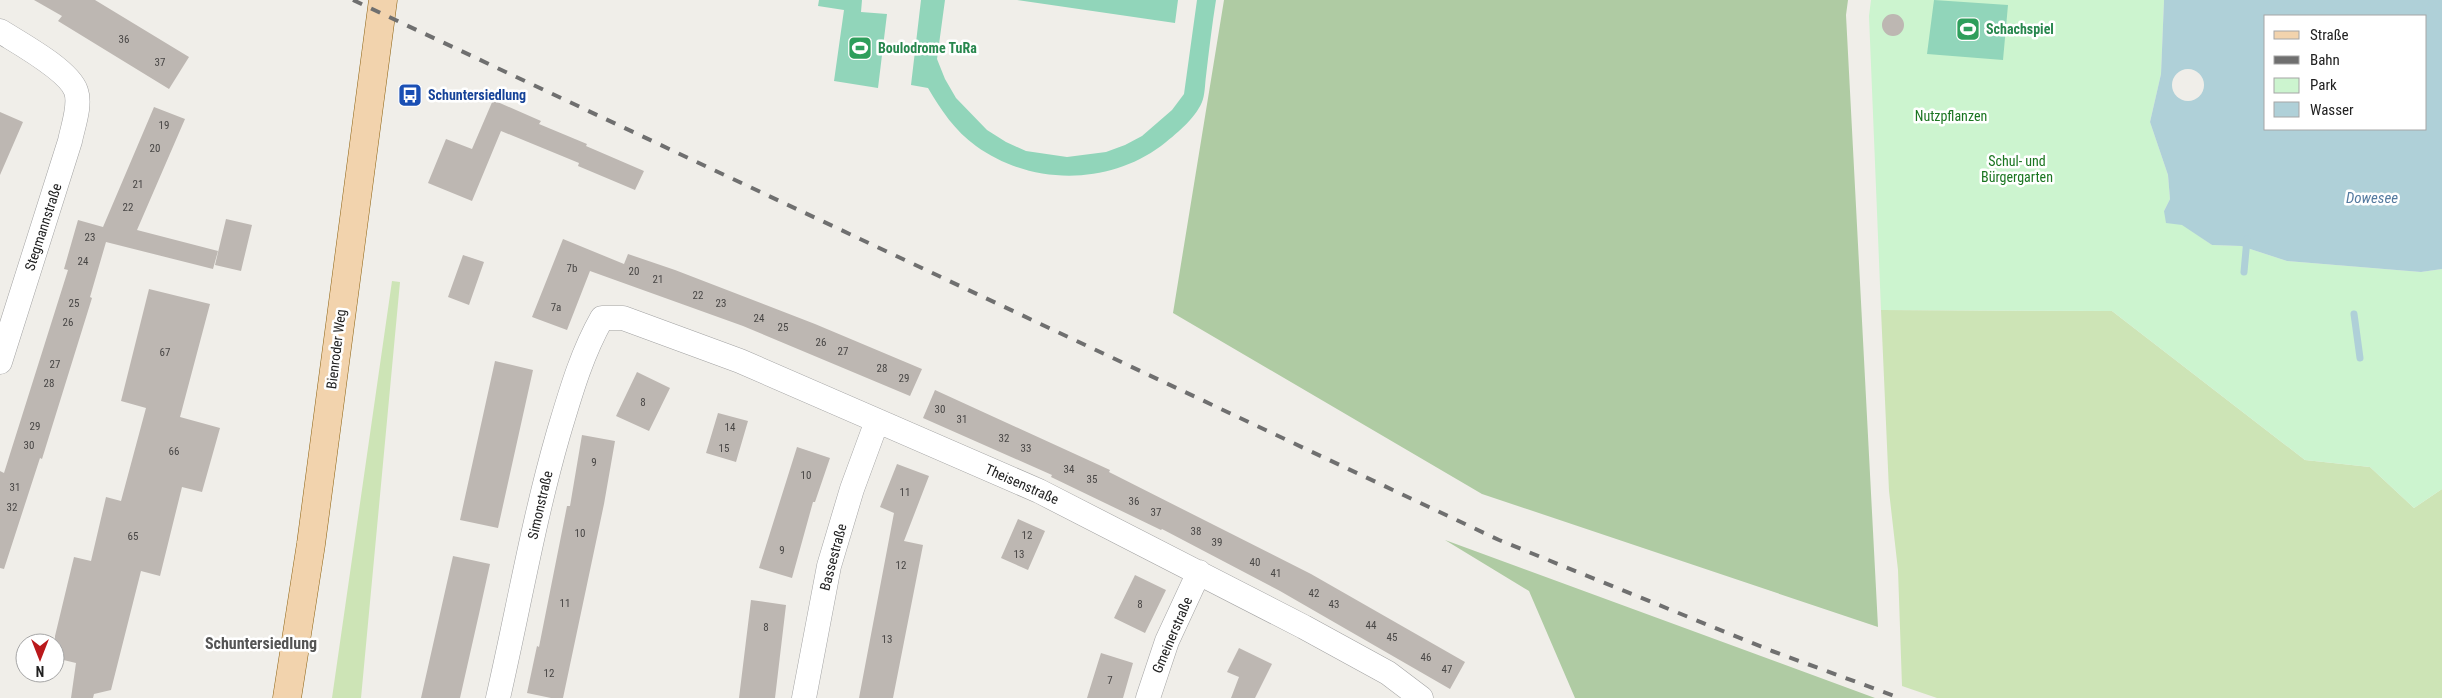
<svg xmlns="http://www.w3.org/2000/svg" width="2442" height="698" viewBox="0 0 2442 698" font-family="'Roboto Condensed',sans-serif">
<rect width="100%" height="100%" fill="#f0eee9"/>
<path fill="#cde4b6" d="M 392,281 L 400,282 L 361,698 L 332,698 Z
M 1881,310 L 2112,311 L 2305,460 L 2370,467 L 2414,508 L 2442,489 L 2442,698 L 1937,698 L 1902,686 L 1898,570 L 1889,491 Z"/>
<path fill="#afcba3" d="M 1224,0 L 1848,0 L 1846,15 L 1878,627 L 1482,494 L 1173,313 Z
M 1445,540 L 1875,698 L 1575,698 L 1529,591 Z"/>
<path fill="#ccf4cf" d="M 1871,0 L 2164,0 L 2161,74 L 2150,122 L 2168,175 L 2170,199 L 2164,211 L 2212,245 L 2241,246 L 2287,261 L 2421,272 L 2442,269 L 2442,489 L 2414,508 L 2370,467 L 2305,460 L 2112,311 L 1881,310 L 1869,16 Z"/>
<path fill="#91d5ba" d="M 819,0 L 862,0 L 861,12 L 887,14 L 878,88 L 834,81 L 844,10 L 818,6 Z
M 921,0 L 945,0 L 937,59 L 945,79 L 956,98 L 987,130 L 1006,142 L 1026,151 L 1067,157 L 1106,152 L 1125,145 L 1142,136 L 1172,110 L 1184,94 L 1197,0 L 1216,0 C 1212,25 1209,50 1206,76 C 1205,83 1205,95 1202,102 C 1195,119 1175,135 1161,146 C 1107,186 1030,185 976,146 C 955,131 941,110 928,88 L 911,85 Z
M 1017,0 L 1178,0 L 1175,23 Z
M 1934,0 L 2008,5 L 2003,60 L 1927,54 Z"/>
<path fill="#afd0d8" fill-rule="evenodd" d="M 2164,0 L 2442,0 L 2442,269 L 2421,272 L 2287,261 L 2241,246 L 2212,245 L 2182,225 L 2166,223 L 2164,211 L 2170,199 L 2168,175 L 2150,122 L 2161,74 ZM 2266,16 L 2426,16 L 2426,129 L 2266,129 Z"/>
<path fill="#f0eee9" d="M2172 85a16 16 0 1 1 32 0a16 16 0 1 1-32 0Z"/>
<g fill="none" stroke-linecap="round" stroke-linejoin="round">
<path stroke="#afd0d8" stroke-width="7" d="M 2244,272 L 2247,239
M 2354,314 L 2360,358"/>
</g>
<path fill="#bdb7b2" d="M 34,0 L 95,0 L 189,57 L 169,89 L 58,21 L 62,16 Z
M1882 25a11 11 0 1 1 22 0a11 11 0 1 1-22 0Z
M 493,100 L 541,121 L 539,124 L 587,144 L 586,146 L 644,171 L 635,190 L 578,166 L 579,163 L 501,131 L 472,201 L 428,183 L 446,139 L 472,149 Z
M 154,107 L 185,119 L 137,230 L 218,251 L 213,269 L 106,242 L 90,297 L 92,298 L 42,459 L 40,458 L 4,569 L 0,568 L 0,471 L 4,473 L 68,270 L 64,269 L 78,220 L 103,227 Z
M 0,112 L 23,122 L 0,175 Z
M 226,219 L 252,225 L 241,271 L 215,265 Z
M 563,239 L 624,264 L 628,254 L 675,270 L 815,324 L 922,369 L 910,396 L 743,326 L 590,271 L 567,330 L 532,317 Z
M 463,255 L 484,262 L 469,305 L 448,297 Z
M 149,289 L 210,304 L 180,417 L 220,428 L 202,492 L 182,487 L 160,576 L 141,571 L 111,690 L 94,694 L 93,698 L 71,698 L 76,663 L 55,658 L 55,636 L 74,557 L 91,561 L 106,497 L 121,501 L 146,408 L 121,401 Z
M 495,361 L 533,370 L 498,528 L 460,520 Z
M 637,372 L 670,388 L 649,431 L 616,416 Z
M 935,390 L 1110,470 L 1109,472 L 1311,574 L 1465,662 L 1450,689 L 1280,591 L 1162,529 L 1161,530 L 1051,477 L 1052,475 L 923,418 Z
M 718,413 L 748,421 L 736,462 L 706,453 Z
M 582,435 L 615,441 L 604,504 L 563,698 L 551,698 L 527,693 L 537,646 L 539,647 L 567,506 L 570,506 Z
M 797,447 L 830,458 L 815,502 L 813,502 L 792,578 L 759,568 Z
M 897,464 L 929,476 L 904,541 L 923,545 L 893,698 L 859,698 L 894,513 L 880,507 Z
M 1018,519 L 1045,531 L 1028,570 L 1001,558 Z
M 453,556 L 490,564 L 479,614 L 460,698 L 421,698 Z
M 1135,575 L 1166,590 L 1145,633 L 1114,618 Z
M 751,600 L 786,605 L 775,698 L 739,698 Z
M 1239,648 L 1272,664 L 1255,698 L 1231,698 L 1239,677 L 1227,672 Z
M 1101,653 L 1133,663 L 1123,698 L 1087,698 Z"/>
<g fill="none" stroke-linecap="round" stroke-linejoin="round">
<g stroke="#a2a2a2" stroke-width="25">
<path id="minor" d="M 0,31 C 19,43 69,70 76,91 C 81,105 73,126 70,141 L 0,362
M 498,698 C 518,611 533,522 558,435 C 570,395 581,355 602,318 L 623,318 L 740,361 L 1039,491 L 1304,627 L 1388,673 L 1421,698
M 804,698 L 829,566 L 852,489 L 877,421
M 1148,698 L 1167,641 L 1199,572"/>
</g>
<g stroke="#8c6212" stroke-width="29">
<path id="major" d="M 287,698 L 311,544 L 383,0"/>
</g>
<use href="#minor" stroke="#fff" stroke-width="24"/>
<use href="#major" stroke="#f2d3ad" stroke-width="28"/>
<path stroke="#6f6f6f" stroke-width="4" stroke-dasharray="10 10" stroke-linecap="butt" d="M 353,0 L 1499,540 L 1772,651 L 1900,698"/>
</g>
<defs>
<g id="stadium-square" transform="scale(1.25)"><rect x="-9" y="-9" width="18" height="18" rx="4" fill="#2e9e5b" stroke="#fff"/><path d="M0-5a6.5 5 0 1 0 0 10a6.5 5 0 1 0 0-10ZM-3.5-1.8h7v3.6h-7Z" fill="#fff"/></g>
<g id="bus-square" transform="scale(1.25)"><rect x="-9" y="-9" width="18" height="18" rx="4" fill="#1a4fb4" stroke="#fff"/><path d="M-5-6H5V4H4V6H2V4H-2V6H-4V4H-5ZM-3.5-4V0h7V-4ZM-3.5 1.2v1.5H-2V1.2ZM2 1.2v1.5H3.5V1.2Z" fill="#fff"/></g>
</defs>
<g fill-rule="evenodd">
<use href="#stadium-square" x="1968" y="29"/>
<use href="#stadium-square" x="860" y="48"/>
<use href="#bus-square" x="410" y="95"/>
</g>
<g text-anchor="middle" stroke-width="5" stroke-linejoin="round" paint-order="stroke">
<g font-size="11" fill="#484645">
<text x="124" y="43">36</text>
<text x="160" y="66">37</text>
<text x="164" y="129">19</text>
<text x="155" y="152">20</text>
<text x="138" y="188">21</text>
<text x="128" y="211">22</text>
<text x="90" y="241">23</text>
<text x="83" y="265">24</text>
<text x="572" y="272">7b</text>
<text x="634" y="275">20</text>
<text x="658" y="283">21</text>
<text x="698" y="299">22</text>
<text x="74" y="307">25</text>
<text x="721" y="307">23</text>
<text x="556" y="311">7a</text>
<text x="759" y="322">24</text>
<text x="68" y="326">26</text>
<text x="783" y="331">25</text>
<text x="821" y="346">26</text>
<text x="843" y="355">27</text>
<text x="165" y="356">67</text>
<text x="55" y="368">27</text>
<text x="882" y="372">28</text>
<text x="904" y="382">29</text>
<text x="49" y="387">28</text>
<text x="643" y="406">8</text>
<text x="940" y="413">30</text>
<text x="962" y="423">31</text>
<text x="35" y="430">29</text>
<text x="730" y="431">14</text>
<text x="1004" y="442">32</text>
<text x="29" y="449">30</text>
<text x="724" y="452">15</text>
<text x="1026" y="452">33</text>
<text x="174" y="455">66</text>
<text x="594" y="466">9</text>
<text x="1069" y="473">34</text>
<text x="806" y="479">10</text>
<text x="1092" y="483">35</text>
<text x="15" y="491">31</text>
<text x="905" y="496">11</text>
<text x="1134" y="505">36</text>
<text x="12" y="511">32</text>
<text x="1156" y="516">37</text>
<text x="1196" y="535">38</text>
<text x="580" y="537">10</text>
<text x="1027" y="539">12</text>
<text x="133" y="540">65</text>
<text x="1217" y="546">39</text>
<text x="782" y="554">9</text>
<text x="1019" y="558">13</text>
<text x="1255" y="566">40</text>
<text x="901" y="569">12</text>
<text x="1276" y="577">41</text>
<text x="1314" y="597">42</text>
<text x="565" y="607">11</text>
<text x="1140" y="608">8</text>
<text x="1334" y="608">43</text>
<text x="1371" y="629">44</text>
<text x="766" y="631">8</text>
<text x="1392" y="641">45</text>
<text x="887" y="643">13</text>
<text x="1426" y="661">46</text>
<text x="1447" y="673">47</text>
<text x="549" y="677">12</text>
<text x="1110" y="684">7</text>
</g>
<g font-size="14" font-weight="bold" fill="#27864d" stroke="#fff" text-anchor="start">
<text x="1986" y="34">Schachspiel</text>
<text x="878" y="53">Boulodrome TuRa</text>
</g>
<g font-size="14" font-weight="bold" fill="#164399" stroke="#fff" text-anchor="start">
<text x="428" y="100">Schuntersiedlung</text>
</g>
<g font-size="14" fill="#1a7520" stroke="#fff">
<text x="1951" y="121">Nutzpflanzen</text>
<text x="2017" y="166">Schul- und<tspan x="2017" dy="16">Bürgergarten</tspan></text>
</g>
<g font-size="14" fill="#212121" stroke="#fff">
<text transform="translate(43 227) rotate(-72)" y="5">Stegmannstraße</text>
<text transform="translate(336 349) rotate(-83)" y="5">Bienroder Weg</text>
<text transform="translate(1022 484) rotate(24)" y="5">Theisenstraße</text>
<text transform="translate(540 505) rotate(-77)" y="5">Simonstraße</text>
<text transform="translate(833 557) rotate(-75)" y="5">Bassestraße</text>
<text transform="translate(1172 635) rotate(-67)" y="5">Gmeinerstraße</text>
</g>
<g font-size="15" font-style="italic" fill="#547a9f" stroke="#fff">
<text x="2372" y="203">Dowesee</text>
</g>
<g font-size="16" font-weight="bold" fill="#545454" stroke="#fff">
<text x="261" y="649">Schuntersiedlung</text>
</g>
</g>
<rect x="2264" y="15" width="162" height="115" fill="#ffffff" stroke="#a6a6a6"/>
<rect x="2274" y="31" width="25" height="8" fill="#f2d3ad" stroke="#a6a6a6"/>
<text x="2310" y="40" font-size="15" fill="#212121">Straße</text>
<rect x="2274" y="56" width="25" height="8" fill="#6f6f6f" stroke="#a6a6a6"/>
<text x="2310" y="65" font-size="15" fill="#212121">Bahn</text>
<rect x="2274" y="78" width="25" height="15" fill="#ccf4cf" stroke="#a6a6a6"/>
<text x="2310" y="90" font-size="15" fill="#212121">Park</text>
<rect x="2274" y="102" width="25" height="15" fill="#afd0d8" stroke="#a6a6a6"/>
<text x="2310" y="115" font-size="15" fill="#212121">Wasser</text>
<g transform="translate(40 658) rotate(180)"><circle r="24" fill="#ffffff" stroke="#a6a6a6"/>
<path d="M0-4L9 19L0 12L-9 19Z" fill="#ba181b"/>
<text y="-8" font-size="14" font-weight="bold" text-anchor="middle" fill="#212121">N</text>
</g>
</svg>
